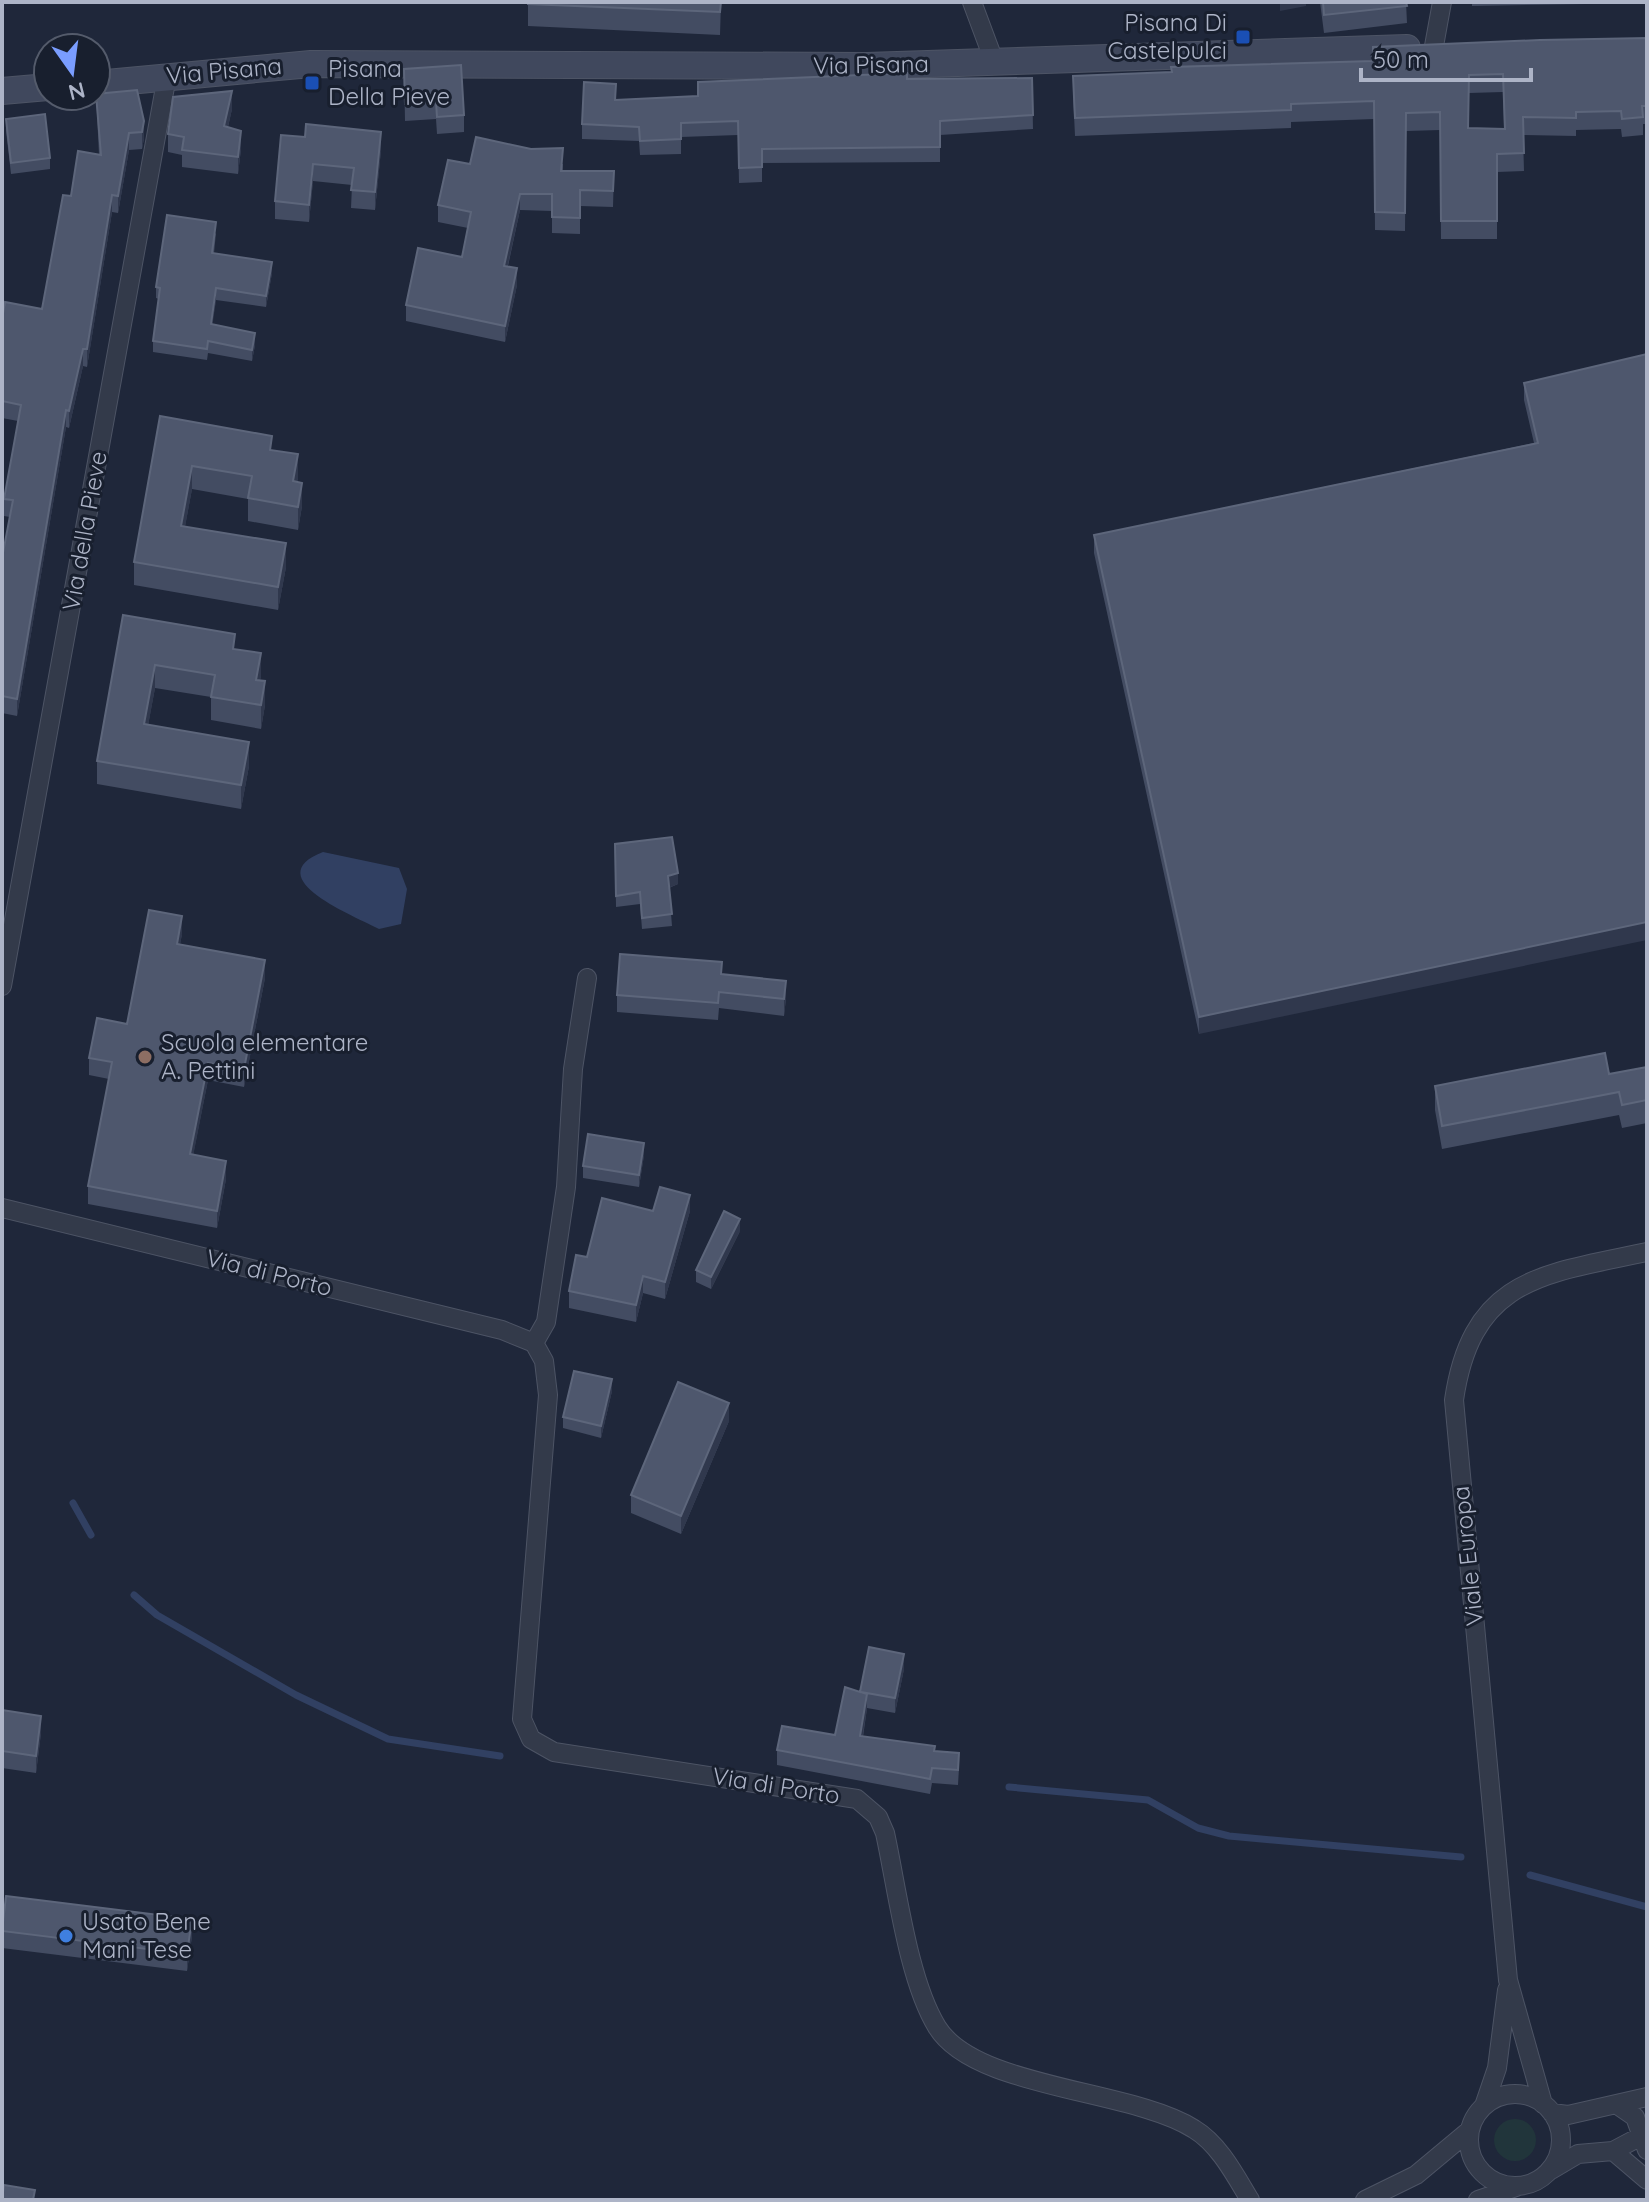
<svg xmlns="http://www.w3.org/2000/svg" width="1649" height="2202" viewBox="0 0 1649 2202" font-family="Quicksand,sans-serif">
<rect width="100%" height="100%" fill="#1f273a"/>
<path fill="#21353b" d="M1494 2140a21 21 0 1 1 42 0a21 21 0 1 1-42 0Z"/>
<path fill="#314062" d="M 323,852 L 399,868 L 407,889 L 401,924 L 379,929 C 357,917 256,878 323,852 Z"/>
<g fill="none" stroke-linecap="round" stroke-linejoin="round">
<path stroke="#314062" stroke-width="7" d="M 73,1503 L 91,1535
M 134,1595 L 157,1615 L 296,1695 L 388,1739 L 500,1756
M 1009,1787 L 1148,1800 L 1198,1828 L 1229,1836 L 1461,1857
M 1530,1875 L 1647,1907"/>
<g stroke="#4d5465" stroke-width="20">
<path id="minor" d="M 972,2 L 994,61
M 1434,46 L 1442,2
M 2,986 L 167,76
M 2,1208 L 502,1330 L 534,1343 L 544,1361 L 548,1395 L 522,1719 L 531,1739 L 554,1752 L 857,1799 L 878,1817 L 885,1833 C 897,1888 908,1980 937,2027 C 975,2089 1131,2089 1194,2129 C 1219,2144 1235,2175 1250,2200
M 534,1343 L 546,1322 L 566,1187 L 573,1069 L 587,978
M1469 2140a46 46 0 1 1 92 0a46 46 0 1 1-92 0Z
M 1543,2104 L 1508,1980 L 1454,1400 C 1472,1277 1544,1274 1647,1252
M 1484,2106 L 1497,2068 L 1507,1990
M 1619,2106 L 1635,2117 L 1647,2150
M 1552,2113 L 1568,2115 L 1647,2097
M 1613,2151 L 1647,2180
M 1551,2170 L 1578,2154 L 1613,2151 L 1647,2133
M 1365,2200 L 1416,2175 L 1470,2130
M 1478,2200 L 1516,2187"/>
</g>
<g stroke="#4d5465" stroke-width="28">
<path id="secondary" d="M 96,84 L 311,64 L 867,66 L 1407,48
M 2,91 L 48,87"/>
</g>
<use href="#minor" stroke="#333a4a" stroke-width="18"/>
<use href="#secondary" stroke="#40485d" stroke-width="26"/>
</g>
<path fill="#434c62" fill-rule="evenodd" d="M 528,2 L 721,2 L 720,35 L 528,26 Z
M 1320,2 L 1406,2 L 1407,23 L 1324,33 Z
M 1472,2 L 1647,2 L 1647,3 L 1472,6 Z
M 1647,38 L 1647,124 L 1643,124 L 1643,135 L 1622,137 L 1621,129 L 1576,130 L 1576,136 L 1523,135 L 1524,171 L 1497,172 L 1497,239 L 1441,239 L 1440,130 L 1406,131 L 1405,231 L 1375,230 L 1374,119 L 1291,122 L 1291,128 L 1075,136 L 1073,94 L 1172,72 L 1373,61 ZM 1503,92 L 1504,129 L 1469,128 L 1469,93 Z
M 404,69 L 464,115 L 464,132 L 437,134 L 436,119 L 405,121 Z
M 1032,78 L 1033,129 L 940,135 L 940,162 L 762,163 L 762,182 L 739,183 L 738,135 L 681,137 L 681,154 L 640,155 L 639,141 L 582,139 L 582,124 L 616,100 L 698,96 L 907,79 Z
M 137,90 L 144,138 L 142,149 L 129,150 L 118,213 L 112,212 L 87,367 L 83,366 L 69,428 L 66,427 L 17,716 L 2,713 L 2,558 L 10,517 L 4,516 L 4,499 L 18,421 L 2,418 L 2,319 L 42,309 L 71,196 L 99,155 L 96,94 Z
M 232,109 L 228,127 L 241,149 L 238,174 L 182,167 L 182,155 L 168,152 L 168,134 Z
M 6,119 L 50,158 L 50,169 L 11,174 L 6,131 Z
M 305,137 L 381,150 L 375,210 L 351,208 L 352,185 L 313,181 L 309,222 L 275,219 L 275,201 Z
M 470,164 L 563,164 L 563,171 L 614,171 L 613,207 L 580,206 L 580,234 L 552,233 L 552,211 L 520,210 L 508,266 L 517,285 L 505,342 L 406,321 L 406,305 L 462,257 L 468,228 L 438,222 L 438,205 Z
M 216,233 L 214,253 L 272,273 L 266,307 L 216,300 L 212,325 L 255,345 L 252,361 L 208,353 L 207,360 L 153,352 L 153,341 L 159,299 L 156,298 L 156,287 Z
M 1647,354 L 1199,1034 L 1094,553 L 1094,535 L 1534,443 L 1524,400 L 1524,383 Z
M 160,416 L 272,450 L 298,478 L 297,482 L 302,506 L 298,530 L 248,521 L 248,499 L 192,489 L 185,526 L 286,567 L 278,610 L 134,585 L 134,562 Z
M 123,615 L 235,649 L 261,676 L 260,680 L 265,705 L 261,729 L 211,720 L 211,697 L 155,688 L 148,725 L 249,766 L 241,809 L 97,784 L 97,761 Z
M 615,844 L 678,884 L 669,888 L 672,926 L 642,929 L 640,904 L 616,907 Z
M 182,934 L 180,944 L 265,978 L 244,1087 L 208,1080 L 193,1155 L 226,1179 L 217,1228 L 88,1204 L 88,1186 L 109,1079 L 89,1075 L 89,1058 L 127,1024 Z
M 722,974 L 786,998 L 784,1016 L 719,1008 L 718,1020 L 617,1012 L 617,995 Z
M 1647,1067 L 1647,1123 L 1622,1128 L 1619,1115 L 1442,1149 L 1435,1110 L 1435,1086 L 1609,1074 Z
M 644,1155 L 639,1187 L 583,1178 L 583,1166 Z
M 653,1211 L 690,1211 L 665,1299 L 643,1293 L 636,1322 L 569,1308 L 569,1291 L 587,1257 Z
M 740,1231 L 711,1289 L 696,1282 L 696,1270 Z
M 612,1391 L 601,1438 L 563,1428 L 563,1417 Z
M 729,1421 L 681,1534 L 631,1513 L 631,1495 Z
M 904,1669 L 895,1713 L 867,1708 L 863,1737 L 935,1751 L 959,1768 L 958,1785 L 932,1783 L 930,1794 L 777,1765 L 777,1750 L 835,1735 L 860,1692 Z
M 2,1710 L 41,1733 L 36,1773 L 2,1768 Z
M 2,1925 L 192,1936 L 187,1971 L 2,1948 Z"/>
<path fill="#30384d" d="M 1280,2 L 1306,2 L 1306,6 L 1280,11 Z
M 232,91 L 232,109 L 224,144 L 224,126 Z
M 144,121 L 144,138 L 142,149 L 142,132 Z
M 241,131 L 241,149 L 238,174 L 238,157 Z
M 381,132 L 381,150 L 375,210 L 375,192 Z
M 129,133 L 129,150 L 118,213 L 118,196 Z
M 313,164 L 313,181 L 309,222 L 309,205 Z
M 520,194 L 520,210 L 504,282 L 504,266 Z
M 112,195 L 112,212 L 87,367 L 87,349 Z
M 272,262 L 272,273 L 266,307 L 266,296 Z
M 517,268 L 517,285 L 505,342 L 505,326 Z
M 216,288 L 216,300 L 211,336 L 211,324 Z
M 255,333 L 255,345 L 252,361 L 252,350 Z
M 83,349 L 83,366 L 69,428 L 69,411 Z
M 66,410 L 66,427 L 17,716 L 17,699 Z
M 298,454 L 298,478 L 293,504 L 293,481 Z
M 192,466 L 192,489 L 181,549 L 181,526 Z
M 302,483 L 302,506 L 298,530 L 298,507 Z
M 286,543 L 286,567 L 278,610 L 278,587 Z
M 261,653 L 261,676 L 256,703 L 256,680 Z
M 155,665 L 155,688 L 144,748 L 144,724 Z
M 265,681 L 265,705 L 261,729 L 261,705 Z
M 249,742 L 249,766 L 241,809 L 241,785 Z
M 678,873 L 678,884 L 668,888 L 668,876 Z
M 182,916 L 182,934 L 177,961 L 177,944 Z
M 1647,922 L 1647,940 L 1199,1034 L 1199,1017 Z
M 265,960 L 265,978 L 244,1087 L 244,1069 Z
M 786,981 L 786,998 L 784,1016 L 784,999 Z
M 208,1063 L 208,1080 L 190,1172 L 190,1154 Z
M 644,1143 L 644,1155 L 639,1187 L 639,1175 Z
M 226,1161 L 226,1179 L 217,1228 L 217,1211 Z
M 690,1195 L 690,1211 L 665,1299 L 665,1282 Z
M 740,1219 L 740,1231 L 711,1289 L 711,1277 Z
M 643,1276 L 643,1293 L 636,1322 L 636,1305 Z
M 612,1379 L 612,1391 L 601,1438 L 601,1426 Z
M 729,1403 L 729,1421 L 681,1534 L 681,1516 Z
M 904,1654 L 904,1669 L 895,1713 L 895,1698 Z
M 867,1694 L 867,1709 L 860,1751 L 860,1736 Z
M 41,1716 L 41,1733 L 36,1773 L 36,1756 Z
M 192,1919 L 192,1936 L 187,1971 L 187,1954 Z"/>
<path fill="#4e576d" stroke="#5d667b" stroke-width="2" fill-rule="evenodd" d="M 528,2 L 721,2 L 720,12 L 528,4 Z
M 1323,2 L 1406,2 L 1407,6 L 1324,15 Z
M 1647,38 L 1647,106 L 1642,106 L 1643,117 L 1622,119 L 1621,111 L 1576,112 L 1576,118 L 1523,117 L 1524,153 L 1497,154 L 1497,221 L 1441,221 L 1440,112 L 1406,113 L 1405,213 L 1375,212 L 1374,101 L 1291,104 L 1291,110 L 1075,118 L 1073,76 L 1172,72 L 1171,67 L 1373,61 L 1373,47 L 1540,40 ZM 1503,74 L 1505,129 L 1468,128 L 1469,75 Z
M 461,65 L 464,115 L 437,117 L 436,102 L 405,104 L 404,69 Z
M 907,73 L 907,79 L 1032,78 L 1033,115 L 940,121 L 940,147 L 762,149 L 762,167 L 739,168 L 738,121 L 681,123 L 681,139 L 640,141 L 639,127 L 582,124 L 584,82 L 616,84 L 615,100 L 698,96 L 698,82 Z
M 137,90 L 144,121 L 142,132 L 129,133 L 118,196 L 112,195 L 87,349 L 83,349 L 69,411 L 66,410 L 17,699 L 2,696 L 2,558 L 13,500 L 4,499 L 21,405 L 2,401 L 2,319 L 5,302 L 42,309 L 63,195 L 71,196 L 78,151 L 101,155 L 96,94 Z
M 232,91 L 224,126 L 241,131 L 238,157 L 182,150 L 184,137 L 168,134 L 173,97 Z
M 45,114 L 50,158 L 11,163 L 6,119 Z
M 306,124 L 381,132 L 375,192 L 351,190 L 354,168 L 313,164 L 309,205 L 275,201 L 281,135 L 305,137 Z
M 476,137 L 531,149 L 563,148 L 561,171 L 614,171 L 613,191 L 580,190 L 580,218 L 552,217 L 552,194 L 520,194 L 504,266 L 517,268 L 505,326 L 406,305 L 418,248 L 462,257 L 471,212 L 438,205 L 448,160 L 470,164 Z
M 167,215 L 216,222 L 212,253 L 272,262 L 266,296 L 216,288 L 211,324 L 255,333 L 252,350 L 208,341 L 207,349 L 153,341 L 160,288 L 156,287 Z
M 1647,354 L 1647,922 L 1199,1017 L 1094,535 L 1538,443 L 1524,383 Z
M 160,416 L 272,436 L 270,450 L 298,454 L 293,481 L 302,483 L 298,507 L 248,498 L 252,476 L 192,466 L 181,526 L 286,543 L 278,587 L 134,562 Z
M 123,615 L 235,634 L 233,649 L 261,653 L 256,680 L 265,681 L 261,705 L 211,697 L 215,675 L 155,665 L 144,724 L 249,742 L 241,785 L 97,761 Z
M 672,837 L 678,873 L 668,876 L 672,914 L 642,918 L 640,892 L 616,896 L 615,844 Z
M 149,910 L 182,916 L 177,944 L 265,960 L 244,1069 L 208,1063 L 190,1154 L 226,1161 L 217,1211 L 88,1186 L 112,1062 L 89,1058 L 97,1018 L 127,1024 Z
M 620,954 L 722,962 L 721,974 L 786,981 L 784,999 L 719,992 L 718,1003 L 617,995 Z
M 1605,1053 L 1609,1074 L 1647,1067 L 1647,1100 L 1622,1105 L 1619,1092 L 1442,1126 L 1435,1086 Z
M 588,1134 L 644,1143 L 639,1175 L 583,1166 Z
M 660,1187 L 690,1195 L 665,1282 L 643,1276 L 636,1305 L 569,1291 L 576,1255 L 587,1257 L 602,1198 L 653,1211 Z
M 724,1211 L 740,1219 L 711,1277 L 696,1270 Z
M 574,1371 L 612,1379 L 601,1426 L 563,1417 Z
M 678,1382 L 729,1403 L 681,1516 L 631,1495 Z
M 869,1647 L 904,1654 L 895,1698 L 861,1692 L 867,1694 L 860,1736 L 935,1746 L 934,1751 L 959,1753 L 958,1770 L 932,1768 L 930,1779 L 777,1750 L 782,1726 L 835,1735 L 845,1687 L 860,1692 Z
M 2,1710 L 41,1716 L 36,1756 L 2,1751 Z
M 6,1896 L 192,1919 L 187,1954 L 2,1931 Z
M 4,2185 L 35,2190 L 33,2200 L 2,2200 Z"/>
<g fill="#1a4fb4" stroke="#181f2e" stroke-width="3">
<rect x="1235" y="29" width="16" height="16" rx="4"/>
<rect x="304" y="75" width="16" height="16" rx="4"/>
</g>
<circle fill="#8d6e63" stroke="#181f2e" stroke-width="3" cx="145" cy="1057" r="8"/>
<circle fill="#3f7fe0" stroke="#181f2e" stroke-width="3" cx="66" cy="1936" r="8"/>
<g text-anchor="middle" stroke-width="6" stroke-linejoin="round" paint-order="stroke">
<g font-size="24" fill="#adb4c7" stroke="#181f2e" text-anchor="start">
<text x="1227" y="31" text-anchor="end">Pisana Di<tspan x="1227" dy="28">Castelpulci</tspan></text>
<text x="328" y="77">Pisana<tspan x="328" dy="28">Della Pieve</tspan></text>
<text x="161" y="1051">Scuola elementare<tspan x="161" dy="28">A. Pettini</tspan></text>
<text x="82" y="1930">Usato Bene<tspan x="82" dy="28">Mani Tese</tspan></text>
</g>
<g font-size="24" fill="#adb4c7" stroke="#181f2e">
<text transform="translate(871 65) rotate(-1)" y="8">Via Pisana</text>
<text transform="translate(224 71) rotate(-5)" y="8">Via Pisana</text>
<text transform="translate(85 531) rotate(-80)" y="8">Via della Pieve</text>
<text transform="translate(269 1273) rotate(14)" y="8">Via di Porto</text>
<text transform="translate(1468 1556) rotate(-96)" y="8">Viale Europa</text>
<text transform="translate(776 1786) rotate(9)" y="8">Via di Porto</text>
</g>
</g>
<rect width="1649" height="2202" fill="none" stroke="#adb4c7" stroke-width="8"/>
<g transform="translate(72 72) rotate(166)"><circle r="38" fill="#181f2e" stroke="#545b6b" stroke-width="2"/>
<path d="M0-6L14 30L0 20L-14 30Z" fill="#7a9dff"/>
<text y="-12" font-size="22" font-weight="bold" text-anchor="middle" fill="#adb4c7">N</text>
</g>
<path d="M1361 68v12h170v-12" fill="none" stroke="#adb4c7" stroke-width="4"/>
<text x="1373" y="68" font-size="24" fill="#adb4c7" stroke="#181f2e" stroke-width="6" paint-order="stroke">50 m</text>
</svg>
